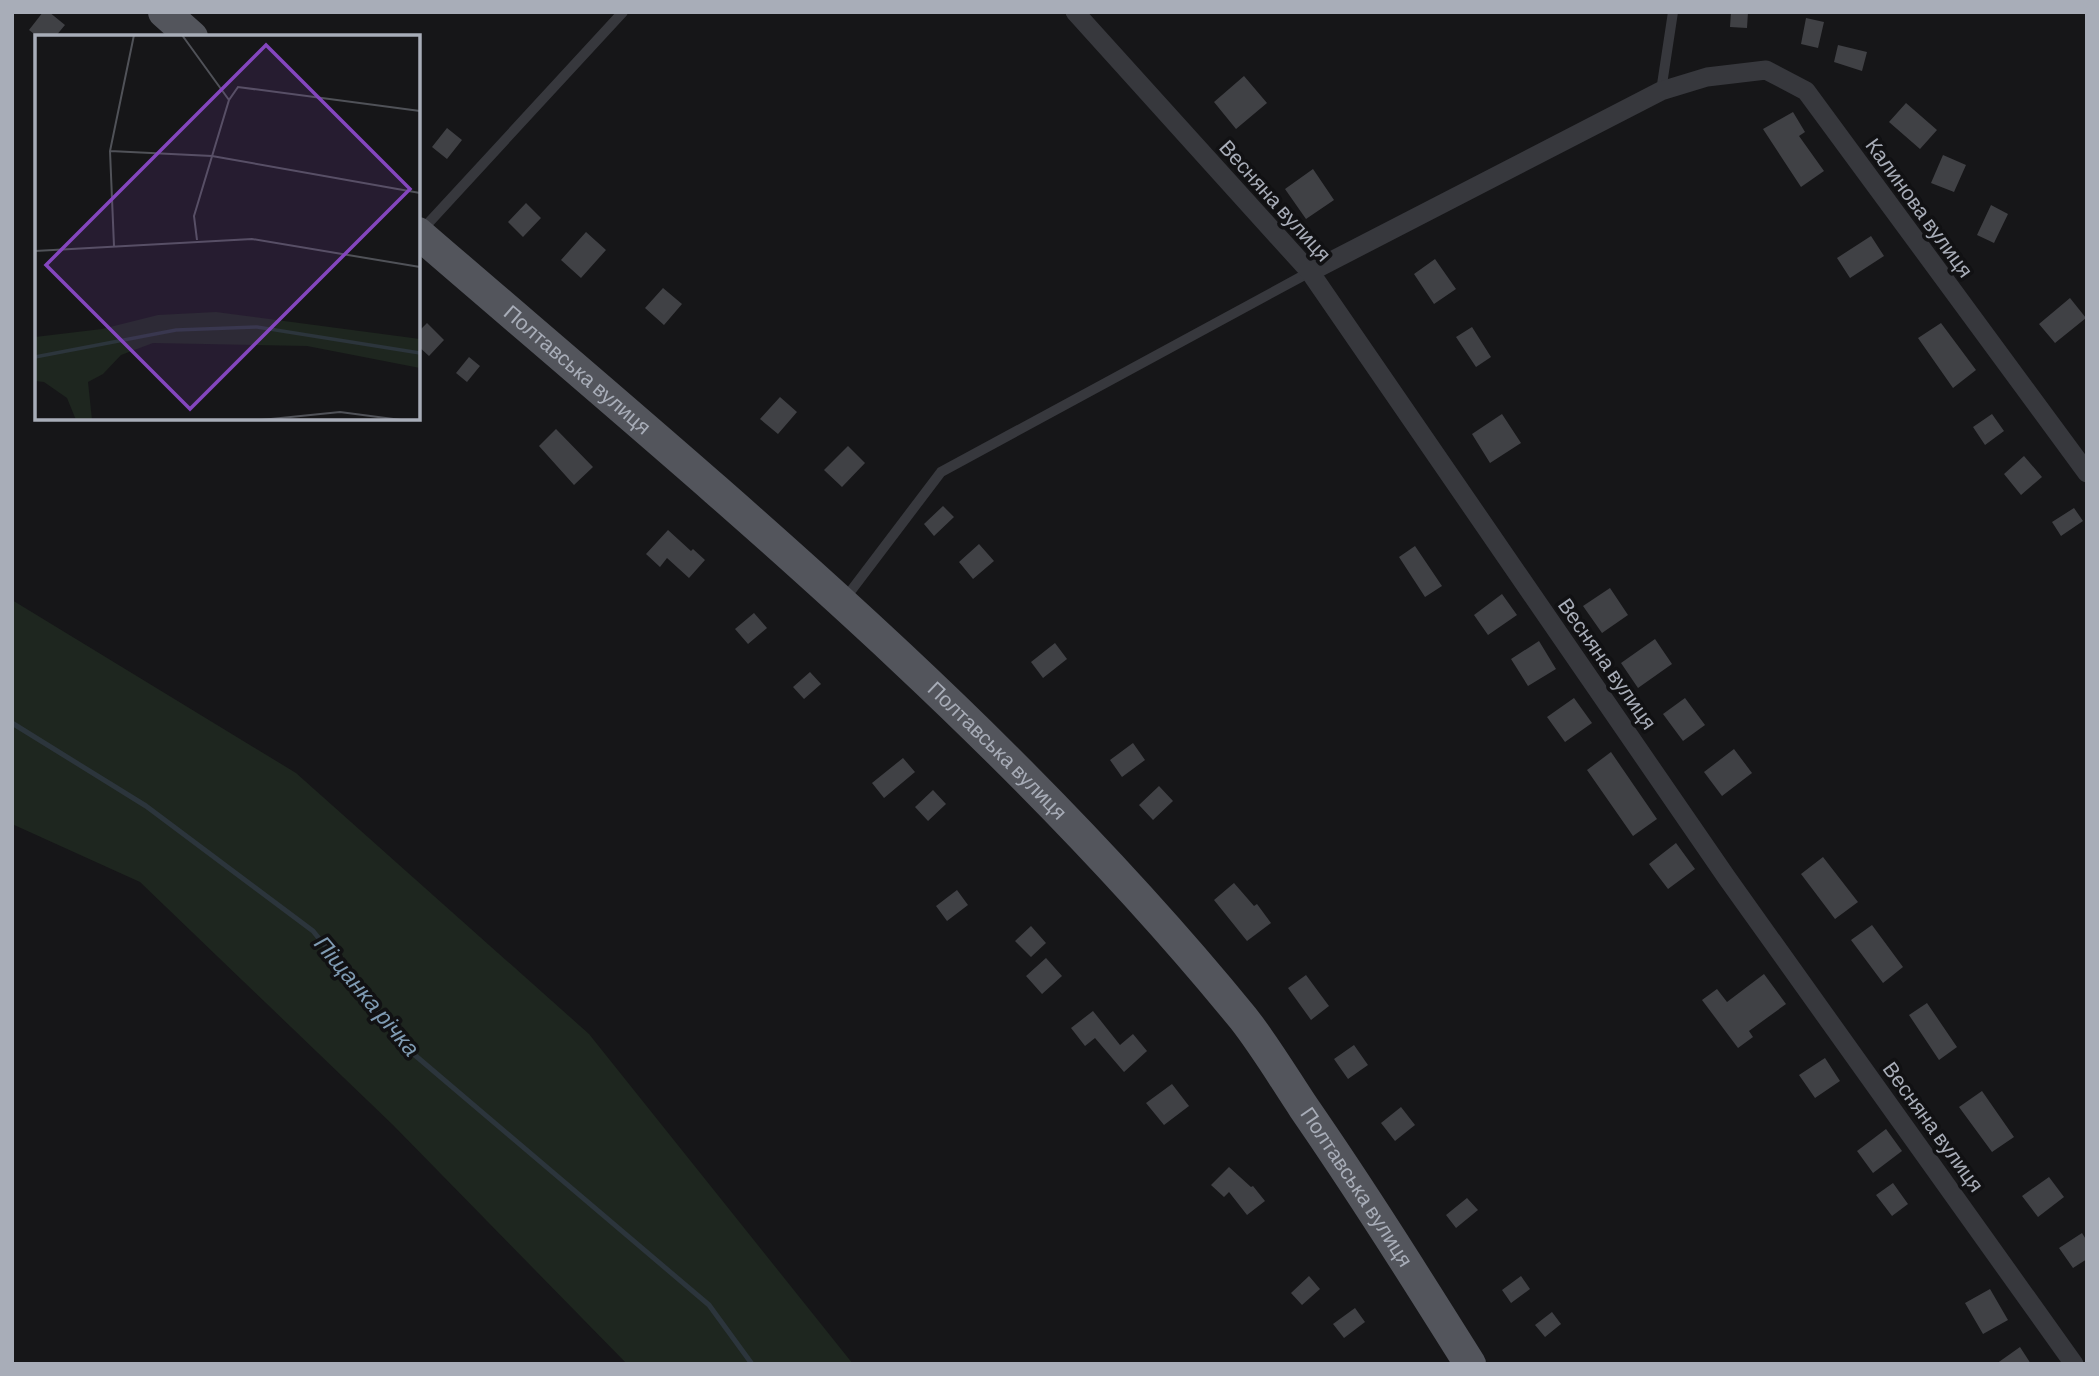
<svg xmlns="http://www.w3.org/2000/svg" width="2099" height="1376" viewBox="0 0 2099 1376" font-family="Barlow,sans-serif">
<rect width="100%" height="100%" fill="#161618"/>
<path fill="#1e261f" d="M 12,600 L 296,773 L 589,1034 L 853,1364 L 627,1364 L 393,1125 L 140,882 L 12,824 Z"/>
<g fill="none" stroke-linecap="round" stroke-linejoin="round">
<path stroke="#2c353c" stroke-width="5" d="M 12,723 L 146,806 L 313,931 L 410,1051 L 709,1305 L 752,1364"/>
</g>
<path fill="#404145" d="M 43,12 L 49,12 L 65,25 L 55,37 L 38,37 L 29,30 Z
M 1731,12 L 1748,12 L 1747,28 L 1730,27 Z
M 1806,18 L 1824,22 L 1818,48 L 1801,44 Z
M 1838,45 L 1867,52 L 1862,71 L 1834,62 Z
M 1244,76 L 1267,103 L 1236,129 L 1214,102 Z
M 1906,103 L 1937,130 L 1920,149 L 1889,122 Z
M 1793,112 L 1805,132 L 1799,136 L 1824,171 L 1801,187 L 1763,129 Z
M 447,128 L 462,140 L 447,159 L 432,147 Z
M 1943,155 L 1966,165 L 1954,192 L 1931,183 Z
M 1313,169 L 1334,200 L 1306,219 L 1285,189 Z
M 526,203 L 541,218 L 523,237 L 508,222 Z
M 1991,205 L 2008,214 L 1994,243 L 1977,235 Z
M 586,232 L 606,250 L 581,278 L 561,260 Z
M 1871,236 L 1884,256 L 1850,278 L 1837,258 Z
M 1435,259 L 1456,289 L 1434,304 L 1414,274 Z
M 663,288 L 682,304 L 664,325 L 645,308 Z
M 2070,298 L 2086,318 L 2055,343 L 2039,324 Z
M 427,323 L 444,340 L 429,356 L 418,346 L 418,332 Z
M 1941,323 L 1976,370 L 1953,388 L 1918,338 Z
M 1472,327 L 1491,357 L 1476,367 L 1456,337 Z
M 469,357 L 480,366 L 467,382 L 456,373 Z
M 780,397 L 797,412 L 778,434 L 760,419 Z
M 1502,414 L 1521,443 L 1490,463 L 1472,434 Z
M 1992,414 L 2004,431 L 1985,445 L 1973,427 Z
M 556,429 L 593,467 L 574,485 L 539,446 Z
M 848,446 L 865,463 L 842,487 L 824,470 Z
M 2024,456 L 2042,477 L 2021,495 L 2004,474 Z
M 943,506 L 954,517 L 934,536 L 924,524 Z
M 2074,508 L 2083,521 L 2061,536 L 2052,522 Z
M 668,530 L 691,551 L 693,549 L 705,560 L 689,578 L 667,558 L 660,567 L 646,554 Z
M 979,544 L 994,561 L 973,579 L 959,562 Z
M 1415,546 L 1442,586 L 1425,597 L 1399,557 Z
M 1610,588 L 1628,615 L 1602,633 L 1583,606 Z
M 1502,594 L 1517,615 L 1488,635 L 1474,615 Z
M 754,613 L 767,628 L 748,644 L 735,629 Z
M 1655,639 L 1672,664 L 1638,688 L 1621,663 Z
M 1539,641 L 1556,669 L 1528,686 L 1511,659 Z
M 1055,643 L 1067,659 L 1043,678 L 1031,662 Z
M 810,672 L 821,684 L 804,699 L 793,687 Z
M 1574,698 L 1592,723 L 1565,742 L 1547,717 Z
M 1685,698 L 1705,725 L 1683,741 L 1663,714 Z
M 1133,743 L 1145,760 L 1122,777 L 1110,760 Z
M 1734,749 L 1752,773 L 1722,796 L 1704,772 Z
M 1611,752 L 1657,819 L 1633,836 L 1587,770 Z
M 903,758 L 915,772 L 884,798 L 872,783 Z
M 1159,786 L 1173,801 L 1153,820 L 1139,805 Z
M 933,790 L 946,804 L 928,821 L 915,807 Z
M 1676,843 L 1695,869 L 1668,889 L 1649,864 Z
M 1823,857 L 1858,902 L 1835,919 L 1801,874 Z
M 1234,883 L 1254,906 L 1257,904 L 1271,923 L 1247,941 L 1214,900 Z
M 957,890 L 968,905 L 947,921 L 936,906 Z
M 1872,925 L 1903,967 L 1883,983 L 1851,940 Z
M 1031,926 L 1046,943 L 1031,957 L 1015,941 Z
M 1046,958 L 1062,976 L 1042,994 L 1026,976 Z
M 1764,974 L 1786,1004 L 1749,1031 L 1753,1037 L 1738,1048 L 1702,1000 L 1717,989 L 1727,1002 Z
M 1306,975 L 1329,1006 L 1311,1020 L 1288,988 Z
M 1927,1003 L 1957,1047 L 1939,1060 L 1909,1015 Z
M 1093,1011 L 1120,1045 L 1133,1034 L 1147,1051 L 1124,1072 L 1095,1038 L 1085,1046 L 1071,1028 Z
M 1354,1045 L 1368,1065 L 1348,1079 L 1334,1059 Z
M 1825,1058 L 1840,1081 L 1815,1098 L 1799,1075 Z
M 1172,1084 L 1189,1106 L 1164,1125 L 1146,1103 Z
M 1982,1091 L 2014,1137 L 1992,1152 L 1959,1107 Z
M 1401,1107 L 1415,1125 L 1395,1141 L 1381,1123 Z
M 1886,1129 L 1902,1151 L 1873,1173 L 1857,1151 Z
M 1229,1167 L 1251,1187 L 1253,1186 L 1265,1201 L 1247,1215 L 1229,1192 L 1224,1197 L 1211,1185 Z
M 2049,1177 L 2064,1197 L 2038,1217 L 2022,1196 Z
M 1893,1183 L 1908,1204 L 1892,1216 L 1876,1195 Z
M 1467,1198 L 1478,1210 L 1456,1228 L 1446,1215 Z
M 2082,1233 L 2087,1241 L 2087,1259 L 2073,1268 L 2059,1248 Z
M 1309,1276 L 1320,1289 L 1302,1305 L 1291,1293 Z
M 1521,1276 L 1530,1289 L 1511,1303 L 1502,1290 Z
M 1990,1289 L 2008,1320 L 1983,1334 L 1965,1303 Z
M 1355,1308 L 1365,1322 L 1344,1338 L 1333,1324 Z
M 1552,1312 L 1561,1324 L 1545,1337 L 1535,1325 Z
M 2020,1347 L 2031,1364 L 1996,1364 Z"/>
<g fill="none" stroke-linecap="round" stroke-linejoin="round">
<path stroke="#37383d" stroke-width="10" d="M 1661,91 L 1673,12
M 422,230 L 623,12
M 844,600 L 941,472 L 1310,272"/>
<path stroke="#37383d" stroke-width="19" d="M 1075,12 L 1310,272 L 1727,878 L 2074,1364
M 1310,272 L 1661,91 L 1707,77 L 1766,70 L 1806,91 L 2087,473"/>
<g stroke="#53555c" stroke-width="32">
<path d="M 164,12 L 192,37"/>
<path id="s1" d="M 418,233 C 705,481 1002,723 1243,1018 C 1265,1046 1284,1078 1304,1108 C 1362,1192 1416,1278 1470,1364"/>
</g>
</g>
<g text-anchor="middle" stroke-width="7" stroke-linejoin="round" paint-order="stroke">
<g font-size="21" fill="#a8adb8" stroke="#111113">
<text transform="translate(1275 201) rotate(48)" y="7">Весняна вулиця</text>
<text transform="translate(1919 208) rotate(54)" y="7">Калинова вулиця</text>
<text dy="7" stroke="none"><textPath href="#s1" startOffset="210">Полтавська вулиця</textPath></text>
<text transform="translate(1607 664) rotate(55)" y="7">Весняна вулиця</text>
<text dy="7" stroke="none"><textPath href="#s1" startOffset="777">Полтавська вулиця</textPath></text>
<text transform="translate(1933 1127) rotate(54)" y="7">Весняна вулиця</text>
<text dy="7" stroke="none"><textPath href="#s1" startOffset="1344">Полтавська вулиця</textPath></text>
</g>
<g font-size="23" font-style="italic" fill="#7f9bb3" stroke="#111113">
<text transform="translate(367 996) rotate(50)" y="8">Піщанка річка</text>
</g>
</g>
<g transform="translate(35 35)">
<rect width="385" height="385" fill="#161618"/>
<path d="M 181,277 L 385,304 L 385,333 L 272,311 L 118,308 L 86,320 L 68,339 L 53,347 L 57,385 L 41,385 L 32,363 L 9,347 L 0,346 L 0,302 L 67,294 L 123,280 Z" fill="#1e261f"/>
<path fill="none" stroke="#2c353c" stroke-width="3.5" d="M 0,322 L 141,295 L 222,292 L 385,318"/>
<path fill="none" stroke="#505258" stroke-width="2" d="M 147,0 L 194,65M 75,116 L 177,121 L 385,158M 162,205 L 159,181 L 194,65 L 203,52 L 385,76M 79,211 L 75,116 L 99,0M 0,216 L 217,204 L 385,232M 226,385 L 305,377 L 366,385"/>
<path fill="#8446be" fill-opacity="0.15" stroke="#8446be" stroke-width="3.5" d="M 231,10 L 375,154 L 155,374 L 11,230 Z"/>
<rect width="385" height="385" fill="none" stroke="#a8adb8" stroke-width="3.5"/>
</g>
<rect width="2099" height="1376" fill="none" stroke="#a8adb8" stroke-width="28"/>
</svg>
